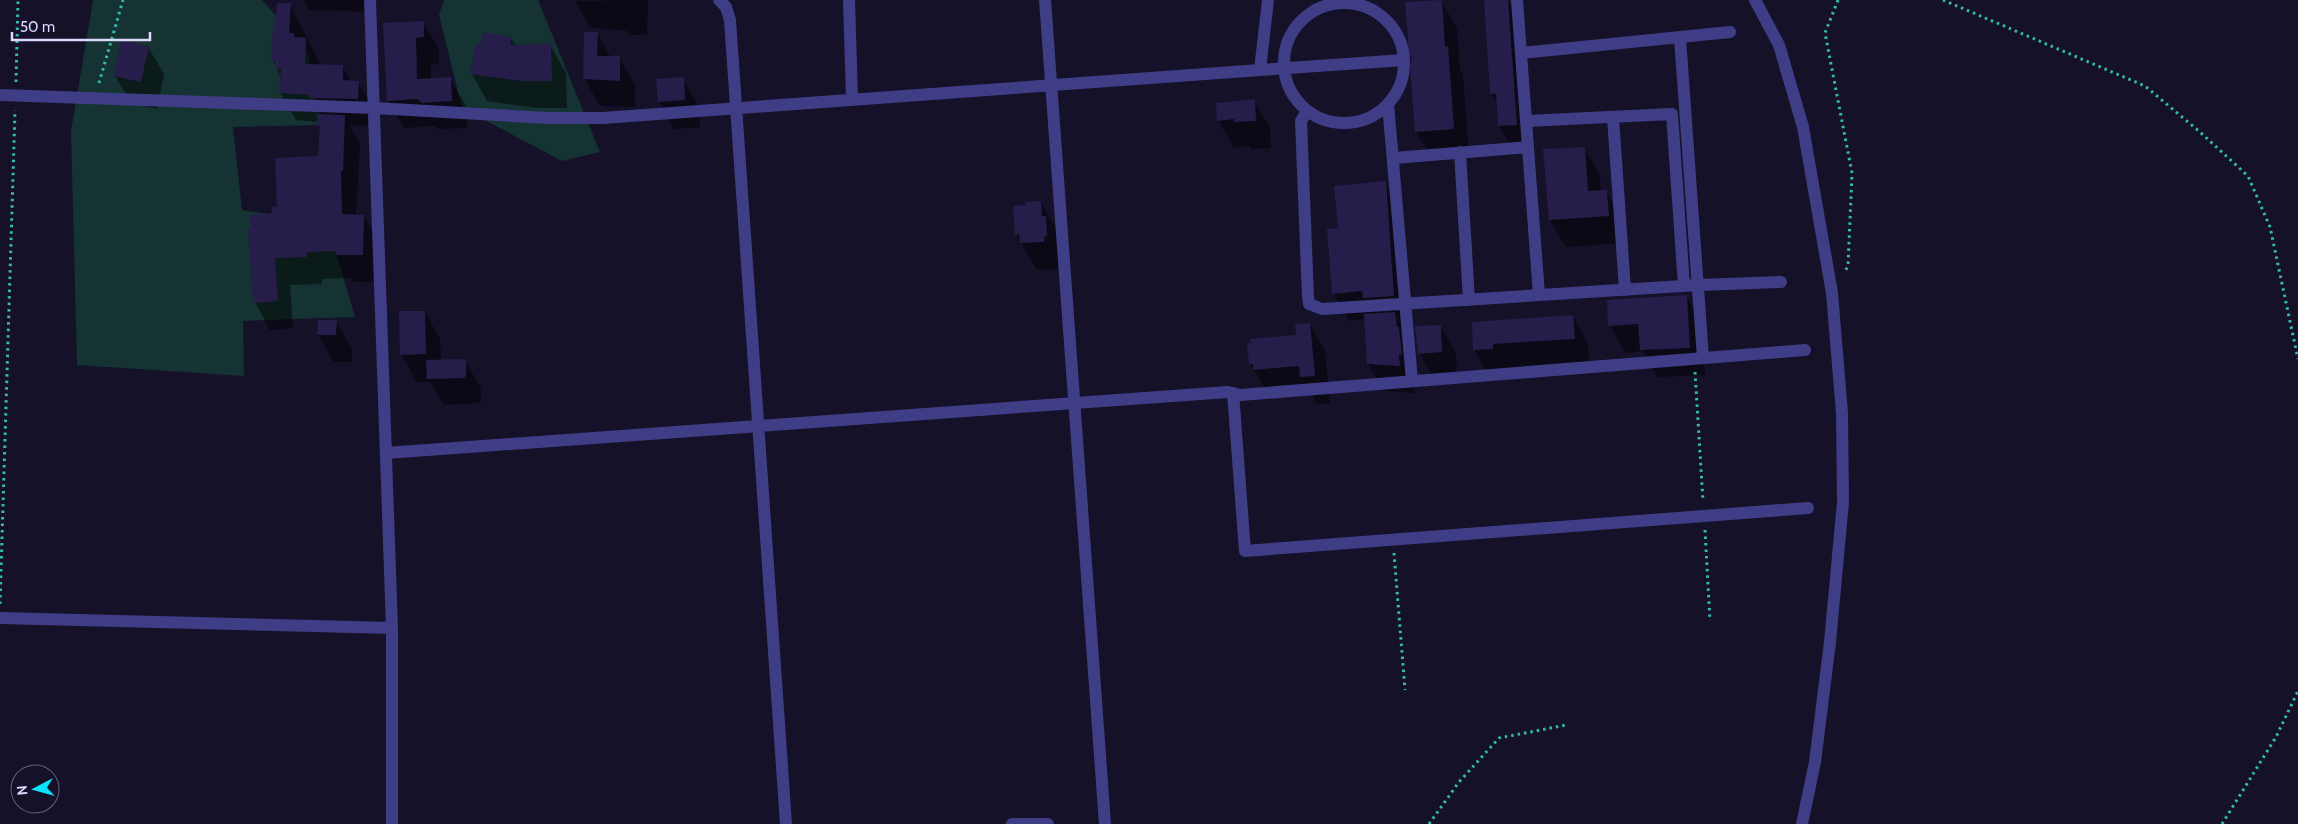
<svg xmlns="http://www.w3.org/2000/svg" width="2298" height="824" viewBox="0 0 2298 824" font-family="Cabin,sans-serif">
<rect width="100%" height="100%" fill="#151129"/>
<path fill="#143332" d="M 93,0 L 262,0 L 307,51 L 322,125 L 233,127 L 242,210 L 327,222 L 355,317 L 243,321 L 244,376 L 77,365 L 71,131 Z
M 444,0 L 538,0 L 600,152 L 562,161 L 462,108 L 439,15 Z"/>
<path fill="#0007" d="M 304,0 L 372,0 L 371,12 L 309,10 Z
M 648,0 L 647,35 L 630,35 L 628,31 L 590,28 L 575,1 Z
M 1499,0 L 1508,0 L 1523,26 L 1532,152 L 1515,153 L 1499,126 L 1498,105 L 1491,94 Z
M 1441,1 L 1457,28 L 1460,69 L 1463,75 L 1469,156 L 1432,159 L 1416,132 L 1413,59 Z
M 290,5 L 321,66 L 343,67 L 351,82 L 358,82 L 374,109 L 373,126 L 349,125 L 360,144 L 356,216 L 364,216 L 379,243 L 378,282 L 353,282 L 351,278 L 322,279 L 322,284 L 290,285 L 293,328 L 270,330 L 255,302 L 273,214 L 319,157 L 321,131 L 318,122 L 296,120 L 280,93 L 281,77 L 273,61 L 277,27 Z
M 423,22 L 439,49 L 439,64 L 431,65 L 431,79 L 450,78 L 466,106 L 467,128 L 438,129 L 434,126 L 404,128 L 388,100 Z
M 597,33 L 611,58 L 619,57 L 635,85 L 635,107 L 600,106 L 584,78 Z
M 511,38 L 516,46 L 550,45 L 566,73 L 567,108 L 537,108 L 487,101 L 472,74 L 482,46 Z
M 148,47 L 164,74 L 157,109 L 131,103 L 115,76 Z
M 683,79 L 699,106 L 700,127 L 674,129 L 659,101 Z
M 1254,101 L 1270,128 L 1271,148 L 1251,149 L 1249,146 L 1234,148 L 1218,120 Z
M 1584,148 L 1600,175 L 1601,191 L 1606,191 L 1622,218 L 1624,243 L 1566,247 L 1550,220 Z
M 1385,182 L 1401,210 L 1409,323 L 1401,324 L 1412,343 L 1415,393 L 1384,391 L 1368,364 L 1365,319 L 1349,321 L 1333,293 L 1339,229 Z
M 1041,202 L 1057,230 L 1059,269 L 1037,270 L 1016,234 L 1027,206 Z
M 1686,296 L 1702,324 L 1705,375 L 1657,377 L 1643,351 L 1625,353 L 1610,325 Z
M 425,312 L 440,339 L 441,361 L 465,361 L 481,388 L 481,403 L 444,405 L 430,382 L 417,382 L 401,354 Z
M 1573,317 L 1588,344 L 1590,366 L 1490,377 L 1474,350 Z
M 336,321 L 352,349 L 352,362 L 334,362 L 318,334 Z
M 1310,324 L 1325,351 L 1330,403 L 1317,404 L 1311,393 L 1266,391 L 1250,364 L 1298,337 Z
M 1440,326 L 1456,353 L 1457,380 L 1435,381 L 1419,353 Z"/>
<path fill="#271d4a" d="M 1442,0 L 1445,47 L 1448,46 L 1454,129 L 1415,132 L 1410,66 L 1412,59 L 1409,53 L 1405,2 Z
M 1484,0 L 1508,0 L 1517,125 L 1498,126 L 1496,94 L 1490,94 Z
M 277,3 L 291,3 L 289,33 L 294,33 L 294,37 L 306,38 L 305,64 L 343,65 L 343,80 L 359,81 L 358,99 L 309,98 L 310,95 L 279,93 L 281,69 L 275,69 L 275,61 L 271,61 L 273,26 L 275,26 Z
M 424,21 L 424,37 L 416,38 L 417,79 L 451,77 L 452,101 L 422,103 L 418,99 L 387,101 L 383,23 Z
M 483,32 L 512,37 L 510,45 L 551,44 L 552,81 L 521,81 L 470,74 L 476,43 L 481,44 Z
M 584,32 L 598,32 L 597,56 L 620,56 L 620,81 L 583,79 Z
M 121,40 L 149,46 L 141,82 L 114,76 Z
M 684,77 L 685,100 L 658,102 L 656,79 Z
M 1255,99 L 1256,121 L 1234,122 L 1234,119 L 1217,121 L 1216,103 Z
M 317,114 L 345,115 L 343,171 L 341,171 L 342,214 L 364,215 L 363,255 L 336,255 L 336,251 L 307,252 L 307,257 L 275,258 L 278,301 L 253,303 L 248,229 L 251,229 L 250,215 L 272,213 L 271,207 L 277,206 L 275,158 L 318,156 L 320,126 L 317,126 Z
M 1585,147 L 1588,191 L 1607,190 L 1609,216 L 1549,220 L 1543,149 Z
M 1386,181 L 1394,296 L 1363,298 L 1362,291 L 1332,294 L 1327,229 L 1338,228 L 1334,186 Z
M 1041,201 L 1042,216 L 1046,216 L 1047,236 L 1044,237 L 1044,242 L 1020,243 L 1019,234 L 1015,235 L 1013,206 L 1026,205 L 1026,202 Z
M 1687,295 L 1690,348 L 1640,350 L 1638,324 L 1608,326 L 1607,300 Z
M 399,311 L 425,311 L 426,354 L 400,355 Z
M 1395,312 L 1397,327 L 1399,327 L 1402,355 L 1399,355 L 1400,366 L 1367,364 L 1364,314 Z
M 1573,315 L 1575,339 L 1493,344 L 1493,349 L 1473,350 L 1472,322 Z
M 318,320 L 337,320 L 336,335 L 317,335 Z
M 1310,323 L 1315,376 L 1300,377 L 1299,366 L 1253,370 L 1253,364 L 1249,364 L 1247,343 L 1251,343 L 1250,339 L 1296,335 L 1295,324 Z
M 1441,325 L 1442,352 L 1418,354 L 1415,326 Z
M 466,359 L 466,376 L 464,378 L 427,379 L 426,360 Z"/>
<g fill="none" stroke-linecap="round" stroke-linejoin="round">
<path stroke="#33bab2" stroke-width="3" stroke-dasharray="2.5 4" stroke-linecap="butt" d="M 1838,0 L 1825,33 L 1852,173 L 1848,266 L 1844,273
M 1943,0 L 2145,86 L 2200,132 L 2248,176 L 2270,227 L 2298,359
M 16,82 L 18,0
M 99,83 L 123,0
M 1695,372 L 1703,501
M 1705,530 L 1710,621
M 1394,553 L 1405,690
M 0,604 L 15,110
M 1429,824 L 1459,782 L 1499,738 L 1566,725
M 2222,824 L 2276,737 L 2298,691"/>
<path stroke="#403d87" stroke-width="12" d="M 370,0 L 392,628 L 392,824
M 719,0 L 726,7 L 730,20 L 786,824
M 849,0 L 852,99
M 1045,0 L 1105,824
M 1517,0 L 1539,295
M 1755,0 L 1779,45 L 1803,127 L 1832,293 L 1842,413 L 1843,502 L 1830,642 L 1815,762 L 1802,824
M1284 63a60 60 0 1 1 120 0a60 60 0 1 1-120 0Z
M 1680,38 L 1703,358
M 1522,53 L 1730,32
M 1260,70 L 1404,60
M 0,95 L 375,108 L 548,118 L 603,118 L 1260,70 L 1268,0
M 1388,104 L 1412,381
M 1307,111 L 1301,121 L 1308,297 L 1309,304 L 1322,309 L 1698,285 L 1781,282
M 1613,117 L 1625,290
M 1526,121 L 1672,114 L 1684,286
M 1460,152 L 1469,300
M 1394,158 L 1528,147
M 1233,393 L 1245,551 L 1808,508
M 386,453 L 1228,392 L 1240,395 L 1805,350
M 0,618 L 392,628
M 1012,824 L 1048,824"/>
</g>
<g transform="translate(35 789) rotate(264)"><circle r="24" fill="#151129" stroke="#65617e"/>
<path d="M0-4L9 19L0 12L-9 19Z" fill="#0ae1fa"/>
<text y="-8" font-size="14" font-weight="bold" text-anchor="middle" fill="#dedafe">N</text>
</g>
<path d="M12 32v8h138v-8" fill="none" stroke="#dedafe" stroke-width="2.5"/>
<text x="20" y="32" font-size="15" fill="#dedafe" stroke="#151129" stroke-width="4" paint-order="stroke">50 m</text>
</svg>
